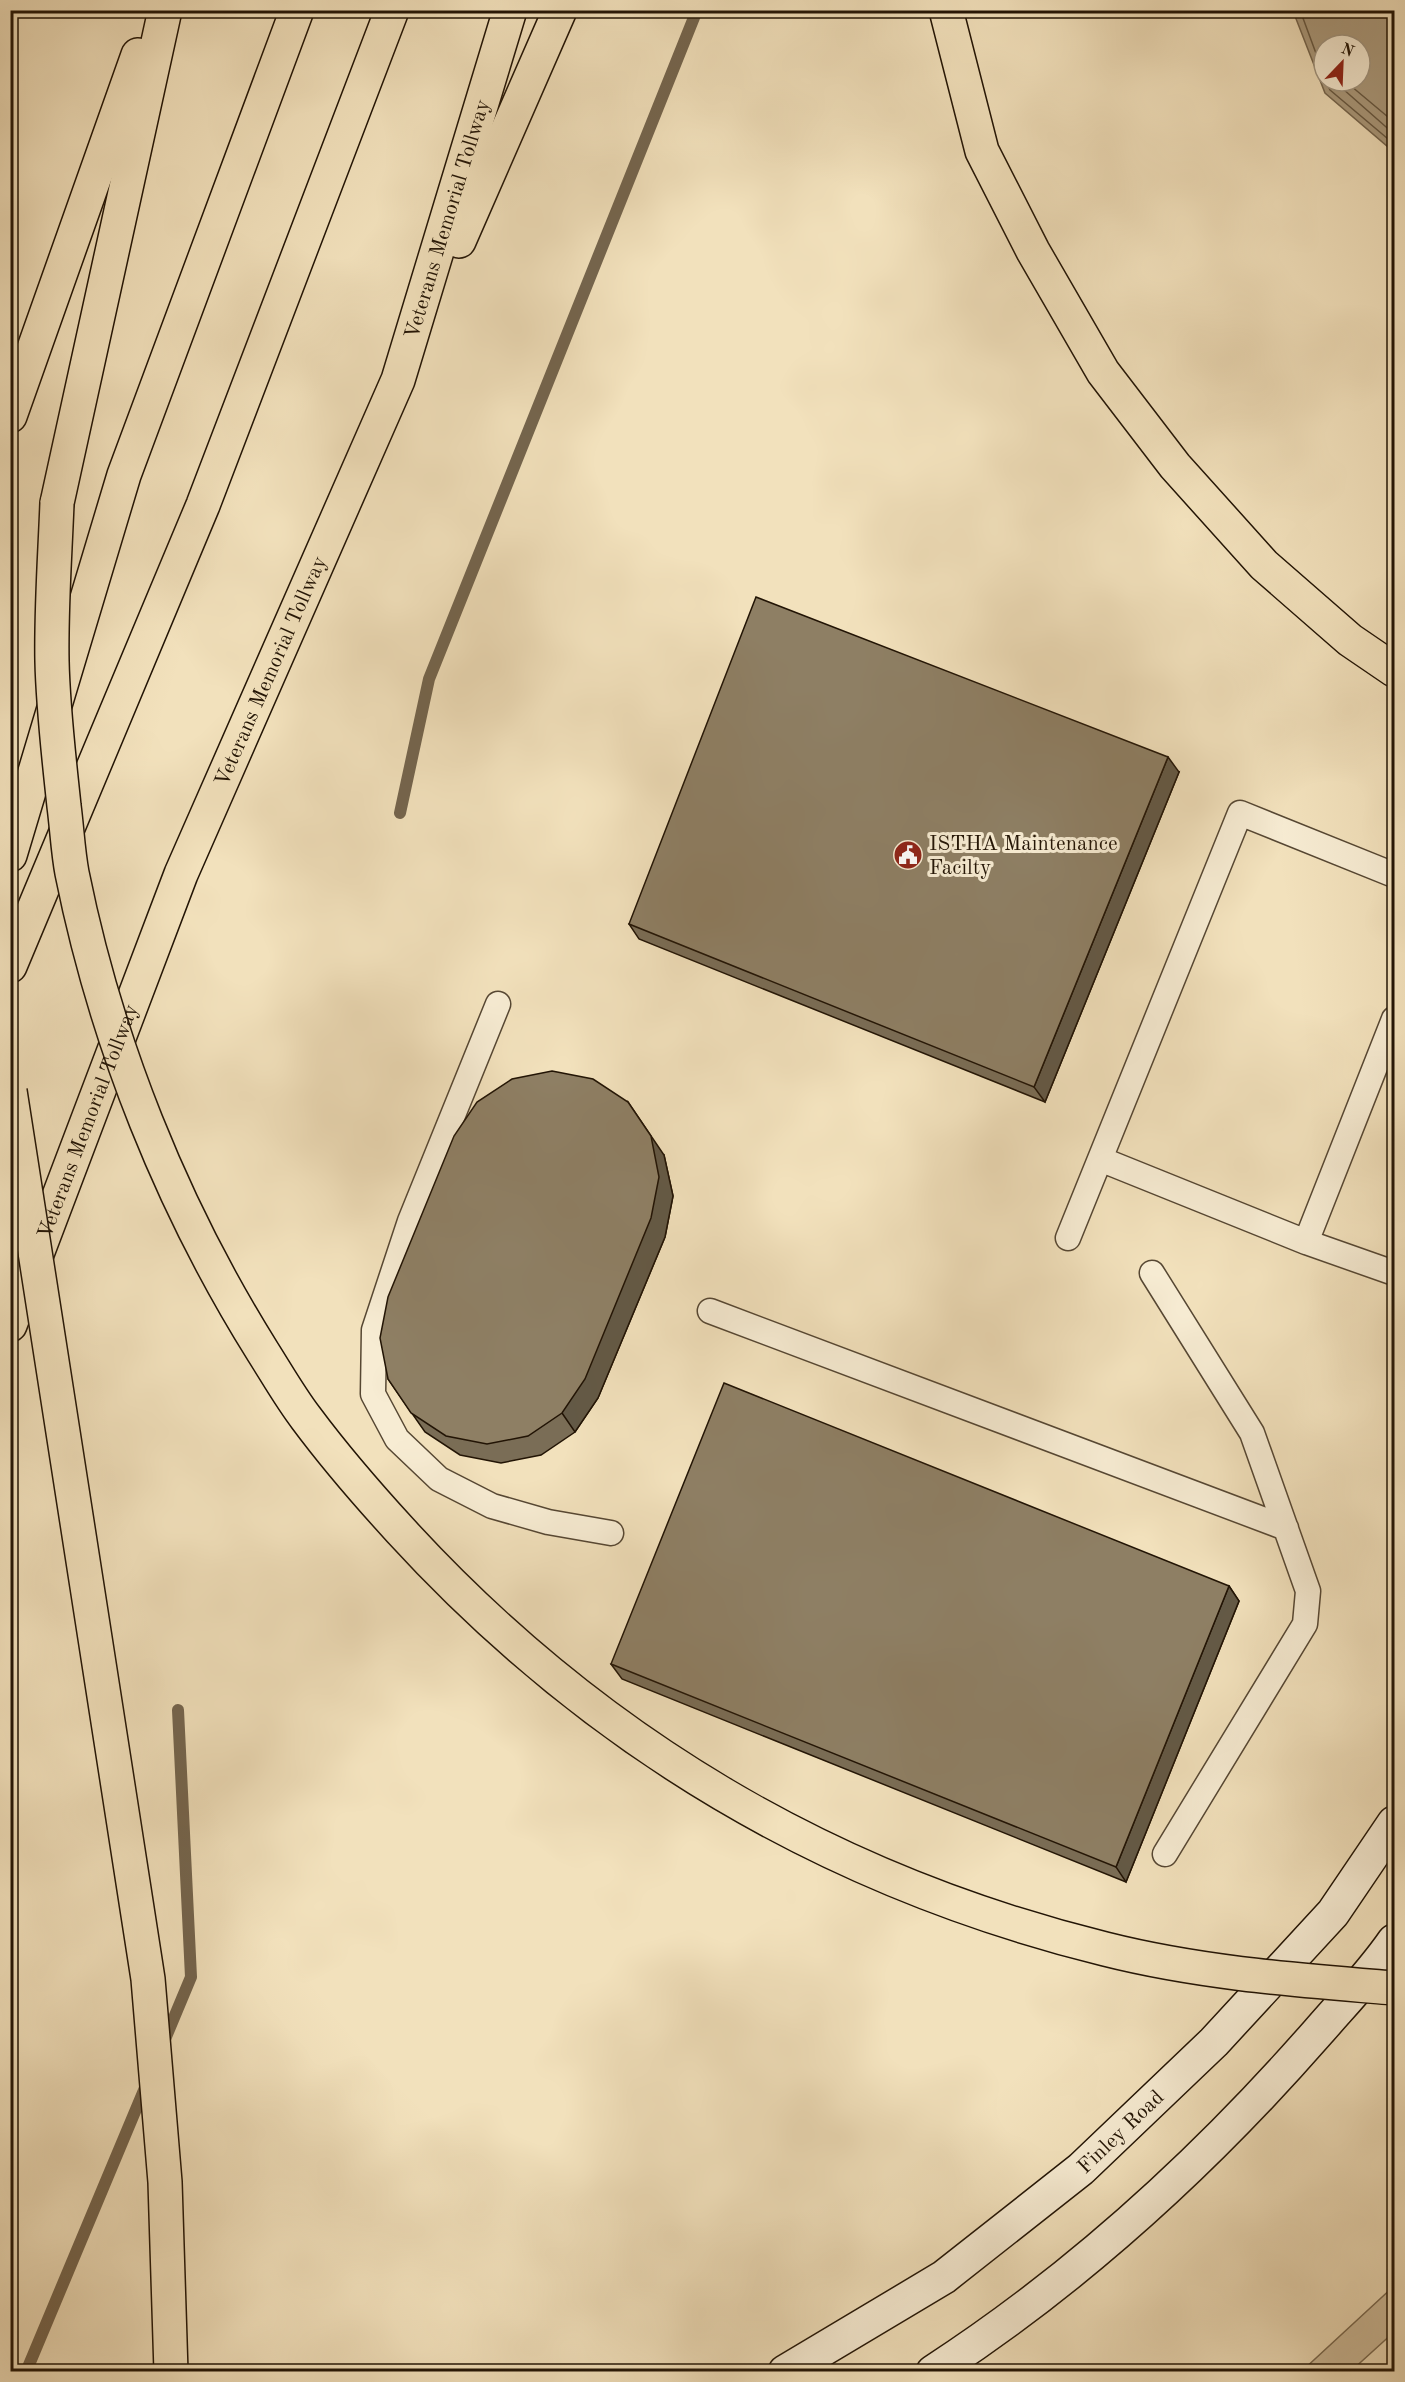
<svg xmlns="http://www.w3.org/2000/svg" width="1405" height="2382" viewBox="0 0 1405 2382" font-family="'Old Standard TT',serif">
<rect width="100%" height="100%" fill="#f2e1bc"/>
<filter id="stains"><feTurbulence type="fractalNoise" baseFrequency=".00333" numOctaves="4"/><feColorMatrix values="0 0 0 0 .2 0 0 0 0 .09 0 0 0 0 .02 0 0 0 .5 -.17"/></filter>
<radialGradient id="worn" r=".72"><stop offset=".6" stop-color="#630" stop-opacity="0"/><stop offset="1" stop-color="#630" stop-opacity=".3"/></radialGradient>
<path fill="#cfbe9d" stroke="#786951" stroke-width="1.5" d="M 1394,2286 L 1394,2332 L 1351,2371 L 1302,2371 Z"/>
<path fill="#ab9b7e" stroke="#74654e" stroke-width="1.5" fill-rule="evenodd" d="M 1390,10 L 1394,12 L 1394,152 L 1325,93 L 1293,11 ZM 1324,45 L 1360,45 L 1360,81 L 1324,81 Z"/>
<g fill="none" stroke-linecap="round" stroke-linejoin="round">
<path stroke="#665842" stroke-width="1.5" d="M 1300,10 L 1324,75
M 1326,81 L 1330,90 L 1394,144
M 1334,81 L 1394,134
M 1345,81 L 1394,122"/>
<path stroke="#74654e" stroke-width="12" d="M 400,813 L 429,679 L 697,10
M 163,2044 L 191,1977 L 178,1710
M 26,2372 L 147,2083"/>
<g stroke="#564733" stroke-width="27">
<path id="lane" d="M 498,1004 L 410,1221 L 374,1330 L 373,1394 L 397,1439 L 439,1479 L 492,1506 L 548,1522 L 611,1533
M 1100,1159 L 1306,1242 L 1394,1019
M 1068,1238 L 1240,813 L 1394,875
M 1306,1242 L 1394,1273
M 1152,1273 L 1252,1433 L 1308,1591 L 1305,1624 L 1165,1854
M 710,1311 L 1286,1528"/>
</g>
<g stroke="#221405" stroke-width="36">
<g id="secondary">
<path id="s1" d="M 785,2372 L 944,2277 L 1081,2169 L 1214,2042 L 1333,1913 L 1394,1823"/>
<path d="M 933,2372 C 1076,2279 1206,2160 1318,2032 C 1344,2002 1372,1973 1394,1941"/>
</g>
</g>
<g stroke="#221405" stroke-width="36">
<g id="highway">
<path d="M 946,10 L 982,151 L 1033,251 L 1103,372 L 1175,466 L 1264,565 L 1350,640 L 1394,670"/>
<path d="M 459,241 L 560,10"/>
<path d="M 10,416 L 138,55"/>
<path d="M 57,503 L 165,10"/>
<path d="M 10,855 L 124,475 L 297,10"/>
<path d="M 10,966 L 203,505 L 392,10"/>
<path id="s2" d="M 10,1325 L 181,874 L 398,380 L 510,10"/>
</g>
</g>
<use href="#lane" stroke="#f7ecd3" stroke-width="24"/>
<use href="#secondary" stroke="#f7ecd3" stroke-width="33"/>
<use href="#highway" stroke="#f2e1bc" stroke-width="33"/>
<g stroke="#221405" stroke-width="36" stroke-linecap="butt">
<path id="highway-bridge" d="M 57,503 C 55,555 51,608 52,661 C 53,709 59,758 64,806 C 67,829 68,852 72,873 C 106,1042 172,1207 263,1352 C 277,1374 290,1397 306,1418 C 335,1457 367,1494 400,1530 C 593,1741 826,1880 1105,1949 C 1200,1973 1297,1980 1394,1988
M 10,1091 L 148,1979 L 165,2182 L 171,2372"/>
</g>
<use href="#highway-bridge" stroke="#f2e1bc" stroke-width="33"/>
</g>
<path fill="#7a6d56" stroke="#221405" stroke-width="1.5" d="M 1179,772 L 1045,1102 L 639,939 L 629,924 Z
M 664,1155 L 673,1196 L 665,1237 L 598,1398 L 575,1432 L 541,1455 L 501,1463 L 460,1455 L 425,1432 L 388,1379 Z
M 1229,1586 L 1239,1601 L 1126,1882 L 622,1679 L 611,1664 Z"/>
<path fill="#635946" stroke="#221405" stroke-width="1.5" d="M 1168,757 L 1179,772 L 1045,1102 L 1034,1087 Z
M 628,1102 L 664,1155 L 673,1196 L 665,1237 L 598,1398 L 575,1432 L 562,1413 Z
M 1229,1586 L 1239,1601 L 1126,1882 L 1116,1867 Z"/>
<path fill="#8e7f64" stroke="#221405" stroke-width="1.5" d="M 756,597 L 1168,757 L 1034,1087 L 629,924 Z
M 552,1071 L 593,1079 L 628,1102 L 651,1136 L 659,1177 L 651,1218 L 585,1379 L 562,1413 L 528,1436 L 487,1444 L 446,1436 L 411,1413 L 388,1379 L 380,1338 L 388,1297 L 454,1136 L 477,1102 L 512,1079 Z
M 724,1383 L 1229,1586 L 1116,1867 L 611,1664 Z"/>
<defs>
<g id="civic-disc" transform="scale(1.5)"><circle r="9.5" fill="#8f2418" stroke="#f7ecd3"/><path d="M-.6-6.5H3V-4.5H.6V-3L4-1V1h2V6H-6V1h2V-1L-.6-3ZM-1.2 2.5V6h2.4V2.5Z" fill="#fff"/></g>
</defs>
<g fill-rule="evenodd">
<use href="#civic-disc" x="908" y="855"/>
</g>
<g text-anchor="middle" stroke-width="6" stroke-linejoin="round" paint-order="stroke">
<g font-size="21" fill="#221405" stroke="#f7ecd3">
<text dy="7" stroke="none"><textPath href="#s2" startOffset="1190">Veterans Memorial Tollway</textPath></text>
<text dy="7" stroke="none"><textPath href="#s2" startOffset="704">Veterans Memorial Tollway</textPath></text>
<text dy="7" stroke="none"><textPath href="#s2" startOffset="218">Veterans Memorial Tollway</textPath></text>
<text dy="7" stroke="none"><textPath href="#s1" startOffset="414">Finley Road</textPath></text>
</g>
<g font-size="21" fill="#221405" stroke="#f7ecd3" text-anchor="start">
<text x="929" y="850">ISTHA Maintenance<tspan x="929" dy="24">Facilty</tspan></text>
</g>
</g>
<rect width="1405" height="2382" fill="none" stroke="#f2e1bc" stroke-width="36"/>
<rect x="12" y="12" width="1381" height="2358" fill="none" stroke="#221405" stroke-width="3"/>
<rect x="18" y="18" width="1369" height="2346" fill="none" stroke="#221405" stroke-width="1.5"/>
<g transform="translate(1342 63) rotate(23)"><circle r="28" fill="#f7ecd3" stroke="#a29681" stroke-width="1.5"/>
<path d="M0-4.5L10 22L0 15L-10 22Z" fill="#8f2418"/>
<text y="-9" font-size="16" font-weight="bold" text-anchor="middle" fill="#221405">N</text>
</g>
<rect width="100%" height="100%" filter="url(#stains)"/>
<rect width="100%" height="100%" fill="url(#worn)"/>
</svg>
